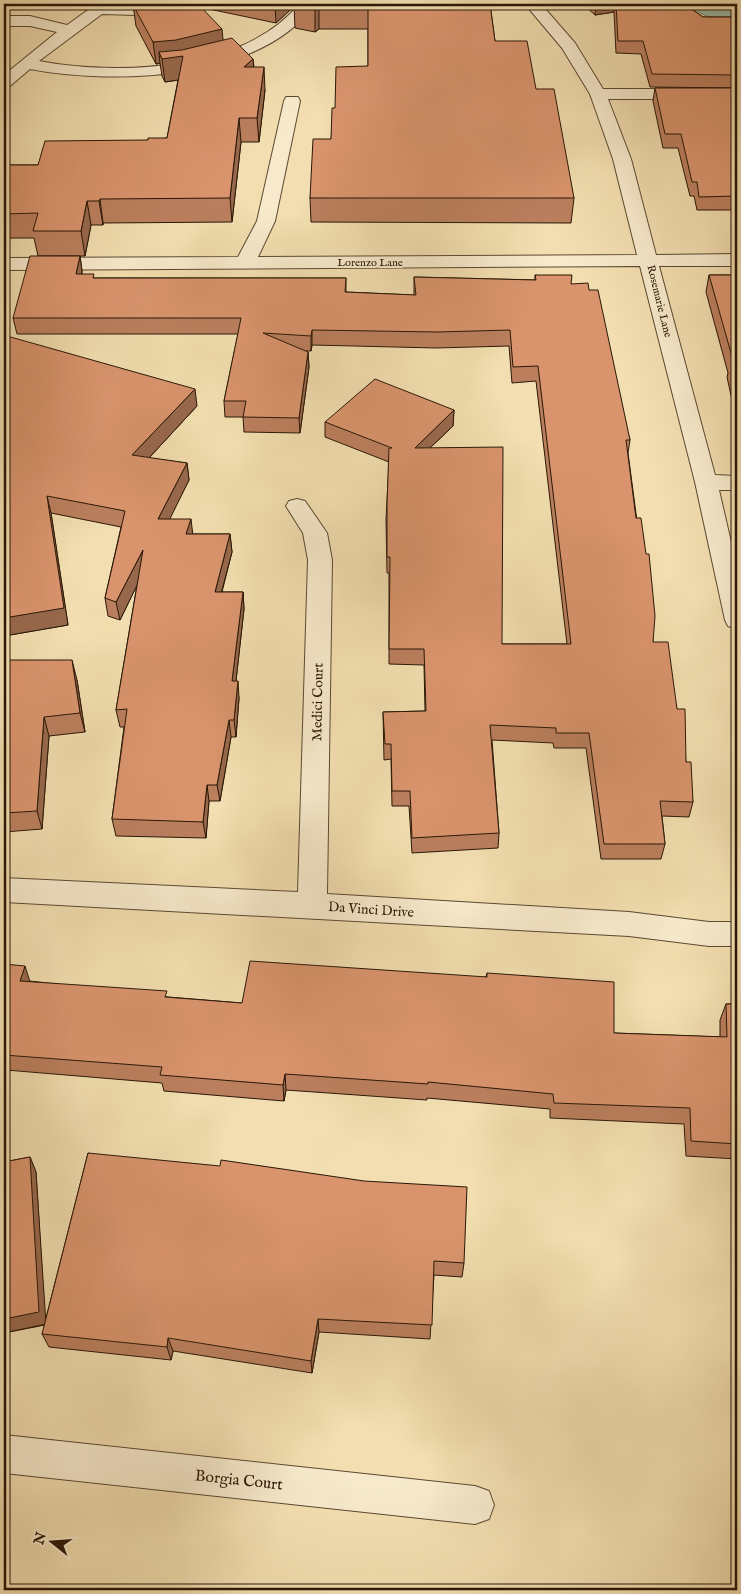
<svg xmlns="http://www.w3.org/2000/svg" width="741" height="1594" viewBox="0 0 741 1594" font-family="'IM FELL English',serif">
<rect width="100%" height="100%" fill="#f2deb0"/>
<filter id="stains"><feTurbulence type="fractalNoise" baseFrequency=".004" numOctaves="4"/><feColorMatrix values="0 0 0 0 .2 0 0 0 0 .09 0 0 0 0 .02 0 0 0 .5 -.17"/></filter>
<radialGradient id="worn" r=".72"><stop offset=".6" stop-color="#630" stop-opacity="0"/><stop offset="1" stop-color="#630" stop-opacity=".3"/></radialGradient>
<path fill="#9bbcaa" stroke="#6d7a68" d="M 686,4 L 737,4 L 737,21 C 718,21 701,16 686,4 Z"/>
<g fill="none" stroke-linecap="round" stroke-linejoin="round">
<g stroke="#5b4930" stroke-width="2">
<path id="minor" d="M 78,4 L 126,7 L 175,4 L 172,7 L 136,15 L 102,14 L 39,61 C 118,76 245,71 299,4 L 315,4 C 261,81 114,85 30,69 L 10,86 L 4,88 L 4,75 L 57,32 L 30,26 L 4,26 L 4,16 L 30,16 L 67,25 L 88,10 L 80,7 Z
M 525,4 L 541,4 L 575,43 L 603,89 L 737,89 L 737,99 L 608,99 L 631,159 L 656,255 L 737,254 L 737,266 L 659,266 L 715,475 L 737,476 L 737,490 L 719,490 L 737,568 L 737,629 L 728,626 L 725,620 L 695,482 L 640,266 L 4,270 L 4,258 L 238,257 L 257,221 L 284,101 L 286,97 L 298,97 L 300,101 L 275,221 L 258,257 L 637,255 L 613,159 L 590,94 L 562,48 Z
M 297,499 L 305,501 L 327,533 L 332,560 L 327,894 L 629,912 L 709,922 L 737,922 L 737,946 L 709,946 L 629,936 L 4,902 L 4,878 L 298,892 L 308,560 L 303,533 L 286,506 L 289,501 Z
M 4,1435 L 475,1486 L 489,1491 L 494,1505 L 489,1519 L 475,1524 L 4,1473 Z"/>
</g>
<use href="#minor" fill="#f7eacc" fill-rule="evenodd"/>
</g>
<path fill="#bb7f5e" stroke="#291706" d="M 204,4 L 490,4 L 495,41 L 536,89 L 574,198 L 571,223 L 311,222 L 310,198 L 331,139 L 335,108 L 368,66 L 368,29 L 319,29 L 315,32 L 295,28 L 294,6 L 276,23 L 204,8 Z
M 583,4 L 684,4 L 703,17 L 737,17 L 737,88 L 650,87 L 641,54 L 616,53 L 614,12 L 595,15 Z
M 133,5 L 223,40 L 253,59 L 254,67 L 265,90 L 259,142 L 241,142 L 232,222 L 103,223 L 103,225 L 91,225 L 85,256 L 38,256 L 34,238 L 4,238 L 4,165 L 38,165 L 148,140 L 167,138 L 178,80 L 165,82 L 162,76 L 160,63 L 156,64 L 136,26 Z
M 655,88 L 737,88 L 737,210 L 697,210 L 694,196 L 690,196 L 678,148 L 663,148 L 653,101 Z
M 80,256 L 82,271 L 82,274 L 94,278 L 346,278 L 346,292 L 414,295 L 414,277 L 535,280 L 535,275 L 571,284 L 589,290 L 630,440 L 628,453 L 653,642 L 677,709 L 693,802 L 689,817 L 662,816 L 665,844 L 661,859 L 601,859 L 586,748 L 554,748 L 553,743 L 492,740 L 499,833 L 498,848 L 412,853 L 409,806 L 392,806 L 391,759 L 384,760 L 383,712 L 425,711 L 424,665 L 389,664 L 389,573 L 387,573 L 386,520 L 389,462 L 325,437 L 325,422 L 454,410 L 453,426 L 430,448 L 502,644 L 567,644 L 536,381 L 512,383 L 509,346 L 436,348 L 312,345 L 311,351 L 306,351 L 308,352 L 309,367 L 300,433 L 244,432 L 243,417 L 225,417 L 224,401 L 238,334 L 17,334 L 13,318 Z
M 709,275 L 737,275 L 737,423 L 727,377 L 728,373 L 706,292 Z
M 4,349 L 197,406 L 149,458 L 187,463 L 189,480 L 169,519 L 193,534 L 230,534 L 232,552 L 222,592 L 243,592 L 244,609 L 236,681 L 239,698 L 236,737 L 231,737 L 220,801 L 209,801 L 206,838 L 116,836 L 112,819 L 124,727 L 120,727 L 116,710 L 137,585 L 120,620 L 108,616 L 105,598 L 121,527 L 51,513 L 68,625 L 4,636 Z
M 4,660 L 77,680 L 85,732 L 49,736 L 42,829 L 4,832 Z
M 4,964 L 30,981 L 168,997 L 242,1003 L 486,977 L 487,973 L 614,1033 L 720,1037 L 720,1020 L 726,1004 L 737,1004 L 737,1159 L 686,1156 L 684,1124 L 550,1118 L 550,1109 L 427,1098 L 427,1100 L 286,1090 L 284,1101 L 164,1091 L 162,1083 L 6,1070 L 4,1080 Z
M 88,1153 L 464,1263 L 462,1277 L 434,1275 L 430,1339 L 319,1332 L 312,1373 L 173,1351 L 171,1360 L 49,1347 L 42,1334 L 45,1325 L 4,1333 L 4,1162 L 30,1157 L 36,1172 L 45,1322 Z"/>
<path fill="#98684c" stroke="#291706" d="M 275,4 L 297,4 L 276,23 Z
M 596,4 L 615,4 L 614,12 L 595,15 Z
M 319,7 L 319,29 L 315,32 L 315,10 Z
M 222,29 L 224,50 L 185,79 L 165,82 L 162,59 L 159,52 L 160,63 L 156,64 L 153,42 Z
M 253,59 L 255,83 L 244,67 Z
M 264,67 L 265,90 L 259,142 L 257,118 Z
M 239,118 L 241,142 L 232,222 L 230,198 Z
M 100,199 L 103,223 L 103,225 L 99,201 Z
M 87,201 L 91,225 L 85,256 L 81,231 Z
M 80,256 L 82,271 L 79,289 L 76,274 Z
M 312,330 L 312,345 L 311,351 L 311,336 Z
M 308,352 L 309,367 L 300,433 L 299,418 Z
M 195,389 L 197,406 L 135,473 L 132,455 Z
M 454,410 L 453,426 L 414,463 L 415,448 Z
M 187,463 L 189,480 L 161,537 L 158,519 Z
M 47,496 L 51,513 L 68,625 L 4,636 L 4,618 Z
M 191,519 L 193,536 L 186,534 Z
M 230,534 L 232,552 L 217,609 L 215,592 Z
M 143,550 L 146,567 L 120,620 L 116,602 Z
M 243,592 L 244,609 L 234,698 L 232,681 Z
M 72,660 L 77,680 L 85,732 L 80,713 Z
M 238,681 L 239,698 L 236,737 L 234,720 Z
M 44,717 L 49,736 L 42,829 L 37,811 Z
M 229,720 L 231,737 L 220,801 L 217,785 Z
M 207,785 L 209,801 L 206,838 L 203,822 Z
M 25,966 L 30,982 L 20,981 Z
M 4,1064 L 6,1070 L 4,1080 Z
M 285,1074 L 286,1090 L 284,1101 L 283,1085 Z
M 30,1157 L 36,1172 L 46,1324 L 4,1333 L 4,1319 Z
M 318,1319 L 319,1332 L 312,1373 L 311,1361 Z
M 168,1338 L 173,1351 L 171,1360 L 167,1347 Z"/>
<path fill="#d9946d" stroke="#291706" d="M 137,4 L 198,4 L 222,29 L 176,40 L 153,42 L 133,5 Z
M 296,4 L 490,4 L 495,41 L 527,41 L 536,89 L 554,89 L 574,198 L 310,198 L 313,139 L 331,139 L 332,108 L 335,108 L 336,67 L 368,66 L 368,6 L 319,7 L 315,10 L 294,5 Z
M 616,4 L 684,4 L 703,17 L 737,17 L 737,75 L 652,74 L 643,41 L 618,41 Z
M 232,38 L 253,59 L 244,67 L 264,67 L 257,118 L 239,118 L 230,198 L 100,199 L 99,201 L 87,201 L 81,231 L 33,231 L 38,213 L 4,214 L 4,165 L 38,165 L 45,141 L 148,140 L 148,138 L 167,138 L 183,56 L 162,59 L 159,52 L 182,50 Z
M 655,88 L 737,88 L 737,196 L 699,197 L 697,182 L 692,182 L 681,134 L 665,134 Z
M 30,256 L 80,256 L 76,274 L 94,274 L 93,278 L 346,278 L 345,292 L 416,295 L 414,277 L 536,280 L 535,275 L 572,275 L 571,284 L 588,283 L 589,290 L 598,290 L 630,440 L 626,440 L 636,518 L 641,518 L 646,554 L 649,554 L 655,616 L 653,642 L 668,642 L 677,709 L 685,709 L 686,762 L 691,762 L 693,802 L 660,801 L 665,844 L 604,844 L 589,733 L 556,733 L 556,728 L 490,725 L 499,833 L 412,838 L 410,791 L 392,791 L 391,744 L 385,744 L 383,712 L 426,711 L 424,649 L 389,649 L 390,557 L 387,557 L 387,504 L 389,448 L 392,448 L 325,422 L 375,379 L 454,410 L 415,448 L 503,447 L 502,644 L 571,644 L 538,366 L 513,367 L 510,330 L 437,332 L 312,330 L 311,336 L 263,333 L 308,352 L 299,418 L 243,417 L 246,401 L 224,401 L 241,318 L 13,318 Z
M 709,275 L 737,275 L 737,389 L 731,360 L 733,360 Z
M 7,336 L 195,389 L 132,455 L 187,463 L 158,519 L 191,519 L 186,534 L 230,534 L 215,592 L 243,592 L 232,681 L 238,681 L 234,720 L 229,720 L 217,785 L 207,785 L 203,822 L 112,819 L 127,709 L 116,710 L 143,550 L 116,602 L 105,598 L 125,511 L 47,496 L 64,608 L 4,618 L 4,349 Z
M 4,660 L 72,660 L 80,713 L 44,717 L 37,811 L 4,813 Z
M 250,961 L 487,977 L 487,973 L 614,982 L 614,1033 L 727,1037 L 726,1004 L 737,1004 L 737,1144 L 691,1141 L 690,1108 L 554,1103 L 553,1094 L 428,1082 L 428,1084 L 285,1074 L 283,1085 L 160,1075 L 162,1067 L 4,1055 L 4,964 L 25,966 L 20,981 L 167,991 L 165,997 L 242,1003 Z
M 88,1153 L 220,1166 L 221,1160 L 364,1181 L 467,1187 L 464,1263 L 434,1261 L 432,1325 L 318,1319 L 311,1361 L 168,1338 L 167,1347 L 42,1334 Z
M 30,1157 L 39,1312 L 4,1319 L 4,1162 Z"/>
<g text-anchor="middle" stroke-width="4" stroke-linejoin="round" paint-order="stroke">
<g font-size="11" fill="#291706" stroke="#f7eacc">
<text x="370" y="266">Lorenzo Lane</text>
<text transform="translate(660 301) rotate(76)" y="4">Rosemarie Lane</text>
</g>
<g font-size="14" fill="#291706" stroke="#f7eacc">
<text transform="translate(317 702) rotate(-89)" y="5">Medici Court</text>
<text transform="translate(371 909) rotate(4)" y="5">Da Vinci Drive</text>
</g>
<g font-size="16" fill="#291706" stroke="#f7eacc">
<text transform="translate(239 1479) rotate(6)" y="6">Borgia Court</text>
</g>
</g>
<rect width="741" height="1594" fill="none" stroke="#f2deb0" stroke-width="20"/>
<rect x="5" y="5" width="731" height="1584" fill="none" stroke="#291706" stroke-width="2.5"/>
<rect x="10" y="10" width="721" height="1574" fill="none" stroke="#291706"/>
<g transform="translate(52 1542) rotate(287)" stroke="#f7eacc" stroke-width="4" paint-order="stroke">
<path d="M0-4L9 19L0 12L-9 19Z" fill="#291706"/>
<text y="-8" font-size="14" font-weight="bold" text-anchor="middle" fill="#291706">N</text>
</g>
<rect width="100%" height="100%" filter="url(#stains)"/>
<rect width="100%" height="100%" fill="url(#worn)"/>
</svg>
